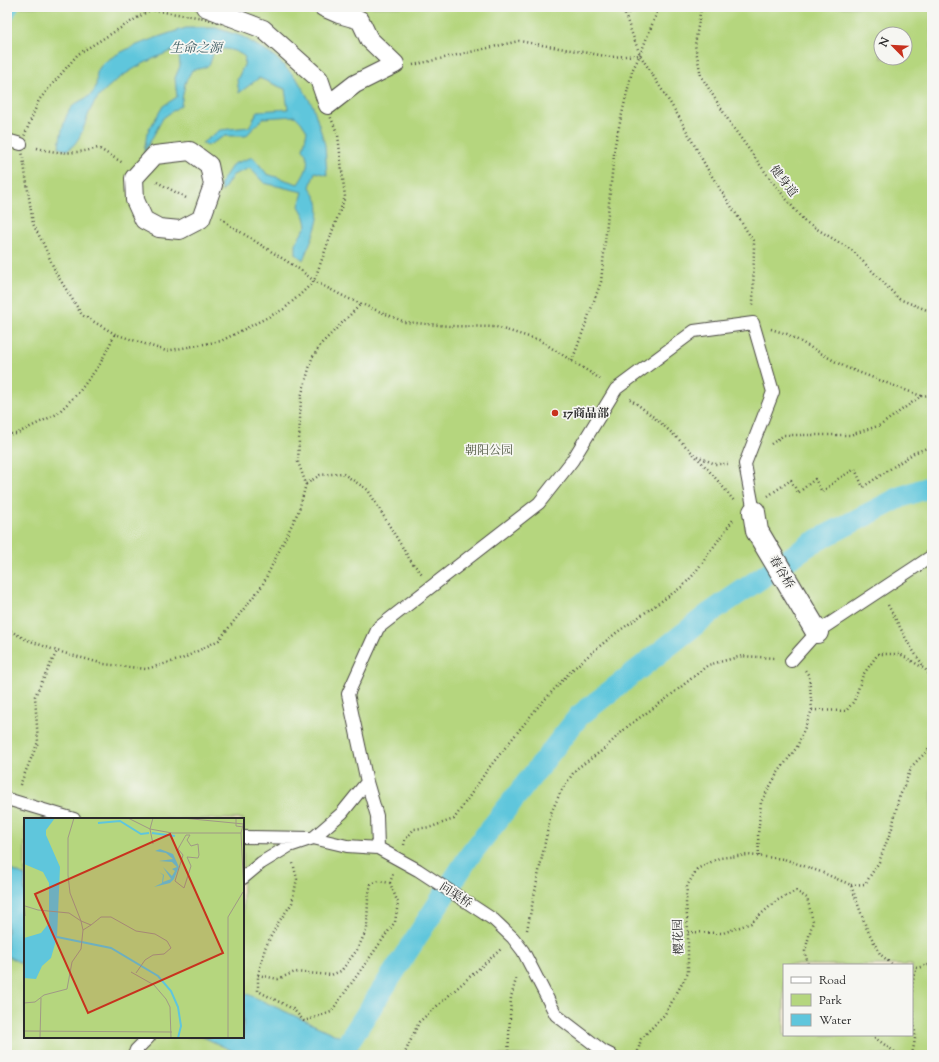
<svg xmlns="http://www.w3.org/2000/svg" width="939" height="1062" viewBox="0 0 939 1062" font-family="'Sorts Mill Goudy','Noto Serif SC',serif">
<rect width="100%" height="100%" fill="#f6f6f2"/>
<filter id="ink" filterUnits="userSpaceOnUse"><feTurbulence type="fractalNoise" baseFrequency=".025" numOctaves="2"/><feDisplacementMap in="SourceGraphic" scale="8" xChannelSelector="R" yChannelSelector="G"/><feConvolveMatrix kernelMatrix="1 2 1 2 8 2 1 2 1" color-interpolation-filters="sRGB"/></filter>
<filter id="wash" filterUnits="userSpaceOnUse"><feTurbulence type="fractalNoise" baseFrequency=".012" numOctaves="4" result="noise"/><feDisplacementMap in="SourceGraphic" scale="16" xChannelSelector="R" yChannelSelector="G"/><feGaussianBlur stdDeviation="0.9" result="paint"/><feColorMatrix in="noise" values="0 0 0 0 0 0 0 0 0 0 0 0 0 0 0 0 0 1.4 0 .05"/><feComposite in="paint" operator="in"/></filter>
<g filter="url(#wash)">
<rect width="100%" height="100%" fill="#eee1c2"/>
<path fill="#b5d67e" stroke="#708054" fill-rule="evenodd" d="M 7,7 L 932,7 L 932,1055 L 7,1055 ZM 881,34 L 905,34 L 905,58 L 881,58 ZM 25,819 L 243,819 L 243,1037 L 25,1037 ZM 784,965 L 912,965 L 912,1035 L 784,1035 Z"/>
<path fill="#5fc6dc" stroke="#457884" d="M 186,28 L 216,28 L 243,37 L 275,57 L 297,79 L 313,106 L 325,145 L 327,175 L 315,172 L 310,187 C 313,192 316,197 318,202 C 322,221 310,242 303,260 L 296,254 L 296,242 L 307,225 L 305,217 L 299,206 L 303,192 L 264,183 L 250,168 L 233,175 L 222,192 L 220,184 L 233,164 L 253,157 L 267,174 L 298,184 C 306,172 312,162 303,149 L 307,131 L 301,122 L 295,116 L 263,118 L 246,136 L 225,136 L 207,146 L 202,143 L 220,130 L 249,127 L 258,111 L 288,109 L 285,89 L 259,78 L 239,93 L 237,80 L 244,65 L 245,57 C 236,50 226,48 214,49 C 210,67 210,67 192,70 L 185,83 L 181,105 L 163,118 L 144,153 L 147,133 L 163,106 L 177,97 L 175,78 L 180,66 L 179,55 L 172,51 C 147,60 113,78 97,99 C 84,115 86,137 68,150 L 62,149 L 59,147 C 60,137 65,113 72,107 C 78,100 89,99 94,91 C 98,85 95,76 98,70 C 107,52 167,34 186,28 Z
M 7,868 L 25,876 L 25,965 L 7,956 Z
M 243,992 L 349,1041 L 365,1055 L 235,1055 L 233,1051 L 203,1037 L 243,1037 Z"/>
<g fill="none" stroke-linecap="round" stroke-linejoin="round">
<path stroke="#5fc6dc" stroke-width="6" d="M 7,24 L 16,7"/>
<path stroke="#5fc6dc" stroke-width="22" d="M 349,1041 L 470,855 L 579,716 L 710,613 L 812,543 L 901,497 L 932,486"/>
</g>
</g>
<g filter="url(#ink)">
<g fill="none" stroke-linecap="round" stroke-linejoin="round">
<g stroke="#484642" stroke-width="14">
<path id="service" d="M 7,140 L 21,144
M 791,661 L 817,632 L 932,556
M 7,799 L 74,819
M 243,837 L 313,838 L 342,813 L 367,782 L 348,694 L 378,628 L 539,503 L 572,461 L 616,389 L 694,331 L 753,323 L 773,392 L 745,464 L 754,512
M 378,848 L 418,870 L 494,920 L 513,938 L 523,951 L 556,1015 L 603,1051 L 611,1055
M 243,878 L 261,863 L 289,846 L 313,838 L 347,846 L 378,848 L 377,816 L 367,782
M 134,1055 L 136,1050 L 149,1037"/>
</g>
<g stroke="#484642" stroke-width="20">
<path id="pedestrian" d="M 205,7 L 263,29 L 319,79 L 328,105 L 355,84 L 395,64 L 369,39 L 360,20 L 339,14 L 323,7
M 190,151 L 209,165 L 213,185 L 201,219 L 180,230 L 159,228 L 144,220 L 135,200 L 134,178 L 155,155 Z"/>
</g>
<g stroke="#484642" stroke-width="24">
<path id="minor" d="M 754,512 L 757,531 L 817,632"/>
</g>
<path stroke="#484642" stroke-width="2.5" stroke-dasharray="1 3" stroke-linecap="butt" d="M 622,7 L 640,55 L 679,117 L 708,170 L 754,242 L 753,307
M 701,7 L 695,45 L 701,76 L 732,126 L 771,180 L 804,221 L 853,251 L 899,299 L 932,312
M 150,10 L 204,18 L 261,35 L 313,81 L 326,106 L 338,135 L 345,197 L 314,281 L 303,292 L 284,309 L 221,341 L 166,351 L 115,334 L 82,315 L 56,273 L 43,243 L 33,224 L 21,144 L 39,100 L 78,54 Z
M 625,15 L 634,10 L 648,7
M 413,65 L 519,41 L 611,57 L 640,55
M 37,148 C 59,154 76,154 98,148 L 123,163
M 157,182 L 188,199
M 221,218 L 231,226 L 299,269 L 314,281 L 347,298 L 405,322 L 449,326 L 496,327 L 539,340 L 602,380
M 771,329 L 787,334 L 845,367 L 921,396
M 572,361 L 601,282 L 615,144 L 632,71 L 640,55 L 659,7
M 630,399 C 669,427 705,463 734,501
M 7,434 L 16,434 L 57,414 L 79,392 L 100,364 L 115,334
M 771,444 L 784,435 L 850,435 L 881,425 L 921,396 L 932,395
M 697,456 L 715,464 L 728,464
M 306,484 L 320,475 L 342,473 L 368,490 L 410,560 L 422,574
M 768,496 L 791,480 L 798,493 L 815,479 L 822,492 L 838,479 L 855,469 L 863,487 L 914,453 L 932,446
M 888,605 L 910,646 L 924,667
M 7,629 L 25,639 L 57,651 L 104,664 L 146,669 L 182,659 L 219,640 L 262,586 L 299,510 L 306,484 L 298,462 L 301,397 L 312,358 L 322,343 L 361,304
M 812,710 L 846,711 L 854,701 L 863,675 L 878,654 L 900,654 L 925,669 L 932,678
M 20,785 L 38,742 L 35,696 L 57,651
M 404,845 L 405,840 L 414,829 L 431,827 L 454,819 L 488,769 L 537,708 L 572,670 L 596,649 L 616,633 L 683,586 L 694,574 L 733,520
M 759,856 L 758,835 L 761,802 L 777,774 L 797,747 L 812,710 L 809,676 L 805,670
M 390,883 L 393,874
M 851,885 L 865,884 L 879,862 L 892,828 L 898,801 L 912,766 L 932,746
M 527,930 L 551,813 L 561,791 L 576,769 L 603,750 L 628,726 L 666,699 L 708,665 L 742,656 L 775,658
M 688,932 L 723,933 L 751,923 L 776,901 L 796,891 L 807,898 L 813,921 L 805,951 L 808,965
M 912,967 L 917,968 L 932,964
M 258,975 L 278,979 L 295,972 L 331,975 L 341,971 L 357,950 L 367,929 L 368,898 L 371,884 L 379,881 L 390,883 L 398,903 L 395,922 L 331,1012 L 304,1021 L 293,1009 L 258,991 L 258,975 L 265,948 L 278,923 L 292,903 L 297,879 L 293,863
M 871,1035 L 899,1055
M 404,1055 L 419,1022 L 501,949
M 508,1055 L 511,997 L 517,976
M 637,1055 L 641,1039 L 665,1014 L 688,973 L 688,932 L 686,902 L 687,886 L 697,869 L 719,858 L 748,855 L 784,859 L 821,872 L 851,885 L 866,927 L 880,954 L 893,965
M 912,1055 C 913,1049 915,1042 915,1036 C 915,1014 907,989 917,968"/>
<use href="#service" stroke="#fff" stroke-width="12"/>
<use href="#pedestrian" stroke="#fff" stroke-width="18"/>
<use href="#minor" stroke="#fff" stroke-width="22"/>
</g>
</g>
<circle fill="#c8321e" stroke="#f6f6f2" stroke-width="1.5" cx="555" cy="413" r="4"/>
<g text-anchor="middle" stroke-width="3.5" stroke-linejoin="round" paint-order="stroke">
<g font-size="12" fill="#2b2b2b" stroke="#f6f6f2">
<text transform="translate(784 181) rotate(52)" y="4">健身道</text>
<text transform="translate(782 572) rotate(59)" y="4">春谷桥</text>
<text transform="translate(456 895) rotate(33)" y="4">问渠桥</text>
<text transform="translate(678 937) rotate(-92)" y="4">樱花园</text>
</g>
<g font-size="12" font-weight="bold" fill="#2b2b2b" stroke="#f6f6f2" text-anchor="start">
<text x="563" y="417">17商品部</text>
</g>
<g font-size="12" fill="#4e5640" stroke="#f6f6f2">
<text x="489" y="454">朝阳公园</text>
</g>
<g font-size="13" font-style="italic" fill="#3b5a60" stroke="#f6f6f2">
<text x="196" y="52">生命之源</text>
</g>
</g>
<g transform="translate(24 818)">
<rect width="220" height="220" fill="#eee1c2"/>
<path d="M 0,0 L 220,0 L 220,220 L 0,220 Z" fill="#b5d67e"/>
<path d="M 0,0 L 31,0 L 22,12 L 22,17 L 36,49 L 33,119 L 27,140 L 18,148 L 12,161 L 0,160 L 0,120 L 17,115 L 25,105 L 25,65 L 19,54 L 0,46 ZM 136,31 L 149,36 L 155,49 L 150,61 L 146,65 L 130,69 L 138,65 L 139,57 L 135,54 L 140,57 L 139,64 L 147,61 L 139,49 L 148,58 L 151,53 L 148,51 L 153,49 L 148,44 L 135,43 L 149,41 L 142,35 L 131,33 Z" fill="#5fc6dc"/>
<path fill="none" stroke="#5fc6dc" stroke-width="2" d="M 74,5 L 96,3 L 117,16 L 125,15M 128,15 L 151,18M 33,119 L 87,130 L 134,158 L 147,173 L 154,189 L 157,208 L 154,220"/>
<path fill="none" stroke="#a09886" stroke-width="1" d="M 50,0 L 44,20 L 44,57 L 46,75 L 57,103 L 67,107 L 77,99 L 87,99 L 112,113 L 131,116 L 143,123 L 147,130 L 140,136 L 129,137 L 121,142 L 112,155M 104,0 L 126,11 L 148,15 L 217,15M 129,0 L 126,11 L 129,26M 158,0 L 220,6M 212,0 L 212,8 L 220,9M 162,17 L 166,17 L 163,22 L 167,28 L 174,26 L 175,37 L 174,40 L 163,39 L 167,48 L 160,70 L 151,63 L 159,37 L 154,31 ZM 220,76 L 217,15 L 220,3M 0,79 L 1,98M 1,88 L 14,92 L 45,95 L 57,103 L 59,112 L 67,107M 107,154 L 130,167 L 142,181 L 146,189 L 147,220M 0,185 L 11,184 L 20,177 L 43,171 L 48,144 L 57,131 L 59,112M 0,213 L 148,214M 16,220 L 17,180M 204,220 L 204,99 L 219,74"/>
<path fill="#c8321e" fill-opacity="0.15" stroke="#c8321e" stroke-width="2" d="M 146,16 L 199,135 L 64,195 L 11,76 Z"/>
<rect width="220" height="220" fill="none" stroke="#2b2b2b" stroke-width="2"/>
</g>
<rect width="939" height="1062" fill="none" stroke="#f6f6f2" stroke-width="24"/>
<rect x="783" y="964" width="130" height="72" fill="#f6f6f2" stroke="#a5a5a2"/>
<rect x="791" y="977" width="20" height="6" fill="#ffffff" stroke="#a5a5a2"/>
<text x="819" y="984" font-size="12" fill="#2b2b2b">Road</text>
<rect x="791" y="994" width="20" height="12" fill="#b5d67e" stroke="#a5a5a2"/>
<text x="819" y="1004" font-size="12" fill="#2b2b2b">Park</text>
<rect x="791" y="1014" width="20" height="12" fill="#5fc6dc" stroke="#a5a5a2"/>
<text x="819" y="1024" font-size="12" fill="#2b2b2b">Water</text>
<g transform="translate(893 46) rotate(294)"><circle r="19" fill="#f6f6f2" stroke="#a5a5a2"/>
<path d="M0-3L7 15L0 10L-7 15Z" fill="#c8321e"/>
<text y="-6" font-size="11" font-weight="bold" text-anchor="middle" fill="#2b2b2b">N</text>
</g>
</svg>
